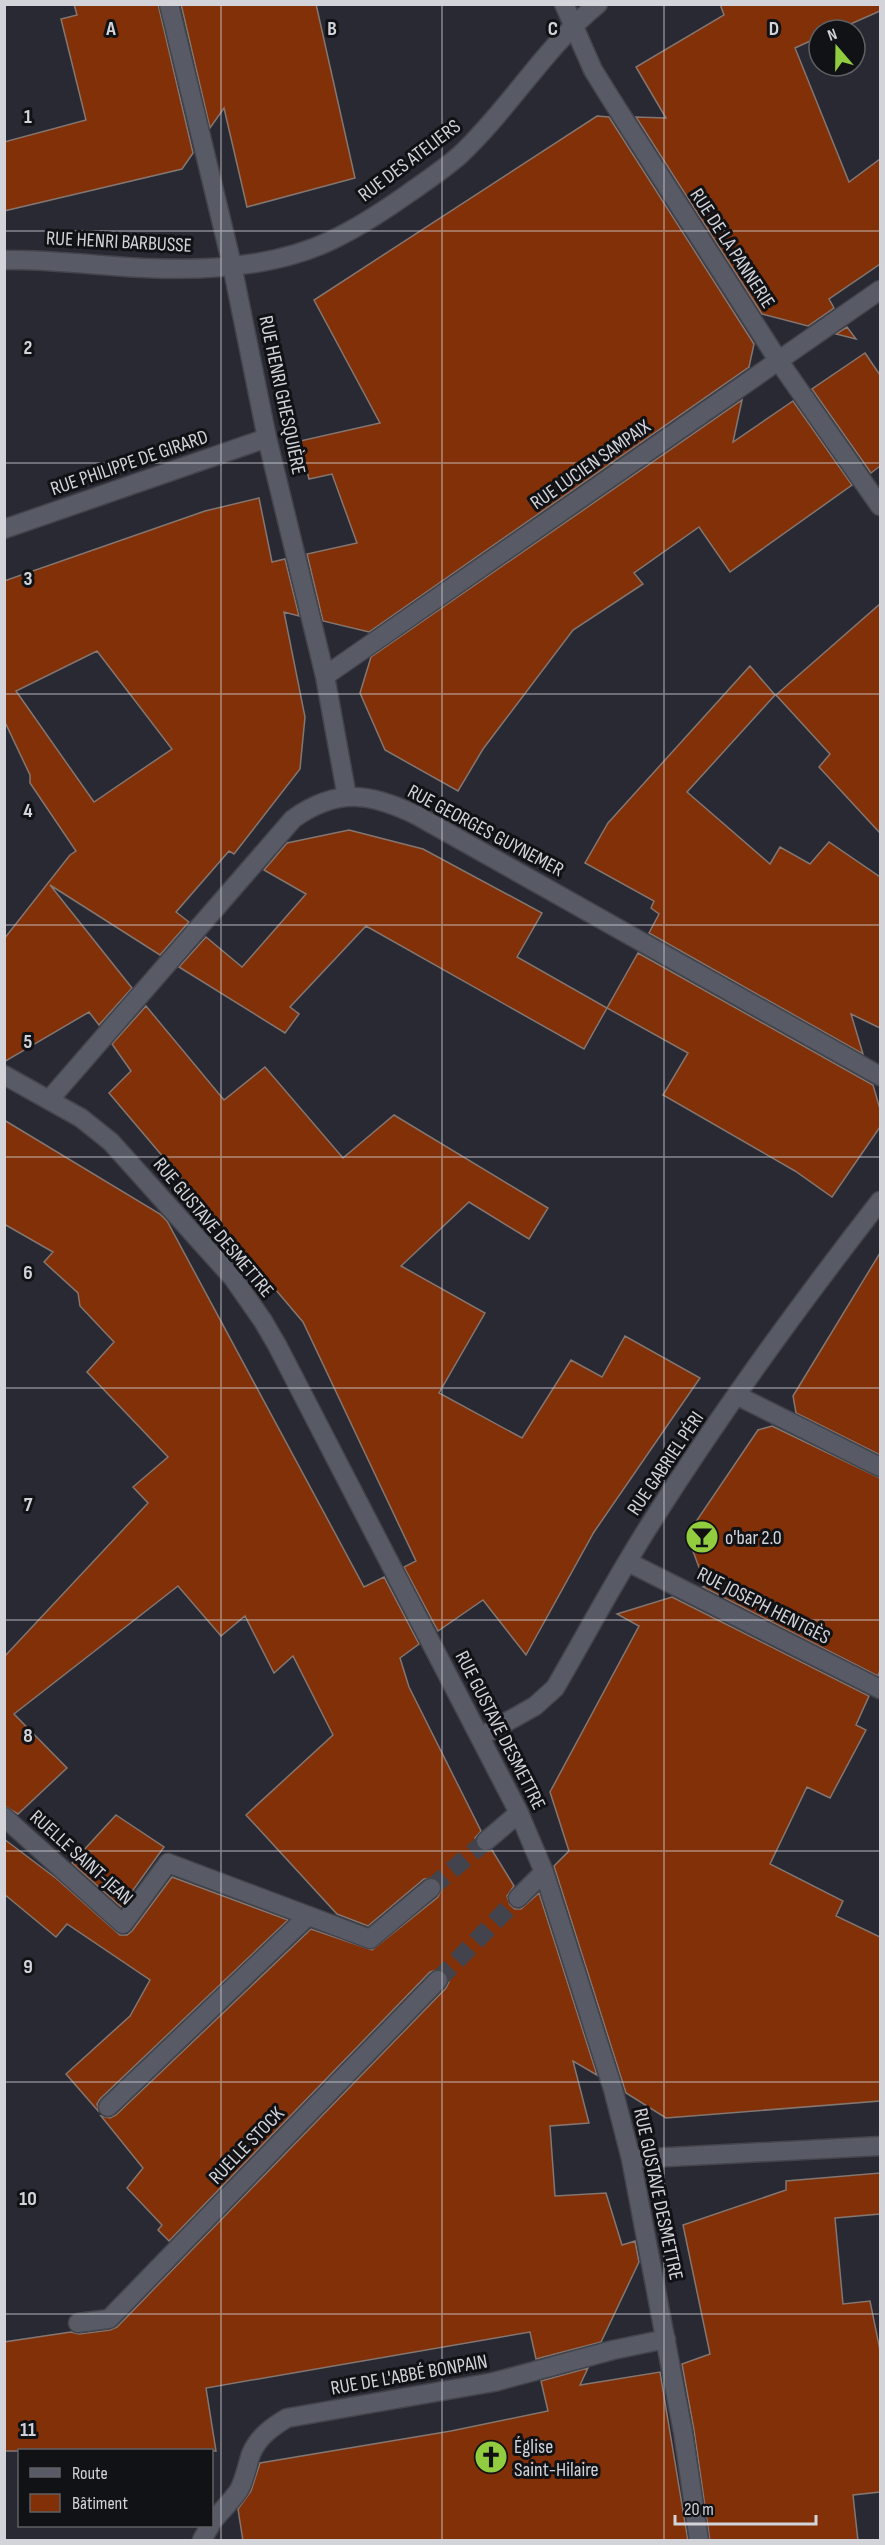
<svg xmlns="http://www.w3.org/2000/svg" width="885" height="2545" viewBox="0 0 885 2545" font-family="'Sofia Sans Condensed',sans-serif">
<rect width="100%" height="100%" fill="#282933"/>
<path fill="#823007" stroke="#847671" stroke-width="1.5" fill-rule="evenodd" d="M 74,4 L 158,4 L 193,153 L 182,169 L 4,211 L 4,142 L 86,120 L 61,19 L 77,15 Z
M 181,4 L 316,4 L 355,178 L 247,207 L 224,108 L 210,128 Z
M 720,4 L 880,4 L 880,11 L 837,30 L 819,30 L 819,37 L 795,48 L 849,182 L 880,159 L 880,264 L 829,299 L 834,308 L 808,326 L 762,314 L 636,117 L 666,118 L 636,67 L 724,15 Z
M 597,116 L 609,117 L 754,344 L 749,367 L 369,632 L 323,621 L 307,554 L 357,543 L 332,474 L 309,479 L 300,441 L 380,423 L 314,300 Z
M 847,327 L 856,339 L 836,334 Z
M 865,353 L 880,375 L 880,466 L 871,473 L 812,389 Z
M 742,400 L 733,442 L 793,401 L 852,485 L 730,572 L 699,527 L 634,573 L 643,584 L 573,630 L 483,749 L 458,791 L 385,750 L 360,693 L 371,657 Z
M 259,498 L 272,562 L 285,559 L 299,616 L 284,612 L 305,717 L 300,769 L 234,854 L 229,851 L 176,912 L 189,922 L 160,955 L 50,885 L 132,988 L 99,1025 L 89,1012 L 4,1062 L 4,939 L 70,855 L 76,851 L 30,783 L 30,775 L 4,720 L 4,581 L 205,511 ZM 97,651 L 172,749 L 94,802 L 16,691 Z
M 880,604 L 880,833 L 819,767 L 830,754 L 776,695 Z
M 750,666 L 775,695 L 687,792 L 770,864 L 780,847 L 810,864 L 829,842 L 880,877 L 880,1028 L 851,1014 L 863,1054 L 649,933 L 659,914 L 651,908 L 654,901 L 585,863 L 608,823 Z
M 349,830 L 423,849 L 542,913 L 517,957 L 607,1008 L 584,1049 L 366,926 L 290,1007 L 299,1014 L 285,1033 L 179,967 L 206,937 L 242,967 L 306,894 L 264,870 L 287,843 Z
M 638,953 L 873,1085 L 880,1109 L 880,1127 L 832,1197 L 795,1171 L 663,1095 L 688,1053 L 607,1008 Z
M 146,1006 L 224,1100 L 265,1067 L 343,1158 L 394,1115 L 548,1208 L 529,1239 L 469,1202 L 401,1266 L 485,1313 L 439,1393 L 522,1438 L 571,1360 L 602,1377 L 625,1336 L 700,1378 L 594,1532 L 526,1655 L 483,1600 L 438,1631 L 404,1567 L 416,1561 L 303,1322 L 109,1093 L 131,1071 L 112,1044 Z
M 4,1120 L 160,1214 L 167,1221 L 364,1587 L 384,1577 L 419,1644 L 400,1658 L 409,1687 L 481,1831 L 475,1838 L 477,1848 L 483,1852 L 492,1850 L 514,1886 L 507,1896 L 510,1905 L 515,1909 L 521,1909 L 539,1893 L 597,2075 L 573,2061 L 589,2123 L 550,2126 L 555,2196 L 606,2193 L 622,2245 L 635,2241 L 639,2262 L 601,2342 L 536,2359 L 530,2332 L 206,2388 L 216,2451 L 4,2451 L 4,2342 L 71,2332 L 79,2334 L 110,2330 L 117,2327 L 446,1988 L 449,1982 L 446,1972 L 441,1969 L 430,1972 L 169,2241 L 158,2230 L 162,2225 L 127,2188 L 143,2168 L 101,2116 L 110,2118 L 116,2115 L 311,1929 L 372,1950 L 438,1897 L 442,1887 L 435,1878 L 424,1879 L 368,1926 L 337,1914 L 246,1815 L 333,1735 L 293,1656 L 274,1673 L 245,1616 L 221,1636 L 178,1586 L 14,1714 L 67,1768 L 18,1814 L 4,1806 L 4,1657 L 148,1503 L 133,1487 L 168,1457 L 87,1372 L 114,1342 L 80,1306 L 78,1293 L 44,1262 L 53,1252 L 4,1224 Z
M 880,1253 L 880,1455 L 796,1413 L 793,1396 Z
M 772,1426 L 880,1478 L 880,1670 L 878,1676 L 703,1587 L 706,1586 L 687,1535 L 758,1430 Z
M 672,1597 L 869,1696 L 856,1725 L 866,1730 L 830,1798 L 807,1787 L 770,1864 L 843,1901 L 836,1916 L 880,1937 L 880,2101 L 666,2118 L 626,2093 L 554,1866 L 569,1851 L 550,1792 L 639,1626 L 617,1614 Z
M 116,1815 L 164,1847 L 121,1907 L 72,1863 Z
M 4,1839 L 57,1879 L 120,1935 L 127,1935 L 132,1931 L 172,1877 L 288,1920 L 100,2099 L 97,2104 L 99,2112 L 66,2074 L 130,2016 L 150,1980 L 67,1924 L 56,1937 L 4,1894 Z
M 880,2173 L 880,2214 L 835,2218 L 843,2304 L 870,2301 L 880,2350 L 880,2492 L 853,2495 L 858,2541 L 710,2541 L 694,2430 L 682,2364 L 710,2354 L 683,2225 L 786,2190 L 786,2181 Z
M 588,2368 L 580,2385 L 660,2372 L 688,2541 L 243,2541 L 238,2509 L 251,2491 L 260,2463 L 451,2431 L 548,2411 L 541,2381 Z"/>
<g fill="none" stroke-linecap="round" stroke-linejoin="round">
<path stroke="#42434c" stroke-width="18" stroke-dasharray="18 9" stroke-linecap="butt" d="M 431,1888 L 486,1841
M 438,1980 L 518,1898"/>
<g stroke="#43444c" stroke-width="21">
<path id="minor" d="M 169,4 L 232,265 L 267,438 L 325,676 L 347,797
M 564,4 L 593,70 L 611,99 L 778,360 L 880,506
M 4,260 C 52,259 98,266 145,268 C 206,271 276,267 332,240 C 359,227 385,210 409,193 C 426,181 444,169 460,155 C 510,108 544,48 598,4
M 4,529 L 267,438
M 325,676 L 880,290
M 4,1075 L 81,1118 L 111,1142 L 233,1278 L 263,1321 L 277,1345 L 519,1813 L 544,1872 L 613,2089 L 631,2159 L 683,2432 L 699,2540
M 49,1100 L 293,819 C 338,787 371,793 418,816 L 880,1076
M 738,1396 L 880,1467
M 628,1562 L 880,1689
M 480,1737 L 535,1706 L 555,1688 C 587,1633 617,1576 651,1523 C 721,1412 800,1304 880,1201
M 4,1817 L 123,1924 L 168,1863 L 370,1939 L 431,1888
M 486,1841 L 519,1813
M 518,1898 L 544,1872
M 108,2107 L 308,1916
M 631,2159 L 880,2146
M 78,2323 L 109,2319 L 438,1980
M 212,2522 C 221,2511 231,2502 239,2490 C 245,2479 247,2466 251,2454 C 258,2437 272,2427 287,2418 L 494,2382 L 613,2350 L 666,2339
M 202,2540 L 210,2526"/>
</g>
<use href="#minor" stroke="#585a65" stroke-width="18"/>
</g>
<path fill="none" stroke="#d3d4da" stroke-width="1.5" stroke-opacity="0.55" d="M 221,4 L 221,2540M 442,4 L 442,2540M 664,4 L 664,2540M 4,231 L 880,231M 4,463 L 880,463M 4,694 L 880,694M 4,925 L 880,925M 4,1157 L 880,1157M 4,1388 L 880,1388M 4,1620 L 880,1620M 4,1851 L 880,1851M 4,2082 L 880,2082M 4,2314 L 880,2314"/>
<defs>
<g id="bar-disc" transform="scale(1.725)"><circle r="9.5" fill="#91cd3f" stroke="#111216"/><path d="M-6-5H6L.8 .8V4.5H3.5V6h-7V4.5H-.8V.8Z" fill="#111"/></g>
<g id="church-disc" transform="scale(1.725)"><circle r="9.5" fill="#91cd3f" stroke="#111216"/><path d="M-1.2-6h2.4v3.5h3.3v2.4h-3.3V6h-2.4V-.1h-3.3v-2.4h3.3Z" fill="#111"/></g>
</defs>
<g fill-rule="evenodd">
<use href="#bar-disc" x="702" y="1537"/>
<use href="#church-disc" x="491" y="2457"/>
</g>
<g text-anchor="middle" stroke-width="6" stroke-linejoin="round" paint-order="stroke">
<g font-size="20" fill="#d3d4da" stroke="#111216">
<text transform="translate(409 160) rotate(-37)" y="7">RUE DES ATELIERS</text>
<text transform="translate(119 241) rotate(3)" y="7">RUE HENRI BARBUSSE</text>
<text transform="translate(733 248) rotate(57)" y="7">RUE DE LA PANNERIE</text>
<text transform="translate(283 395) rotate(78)" y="7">RUE HENRI GHESQUIÈRE</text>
<text transform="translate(129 462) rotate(-19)" y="7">RUE PHILIPPE DE GIRARD</text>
<text transform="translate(590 464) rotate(-35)" y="7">RUE LUCIEN SAMPAIX</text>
<text transform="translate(486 830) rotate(28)" y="7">RUE GEORGES GUYNEMER</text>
<text transform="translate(214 1227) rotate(50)" y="7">RUE GUSTAVE DESMETTRE</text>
<text transform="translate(665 1463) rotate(-56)" y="7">RUE GABRIEL PÉRI</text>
<text transform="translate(764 1605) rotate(27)" y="7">RUE JOSEPH HENTGÈS</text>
<text transform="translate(501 1730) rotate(63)" y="7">RUE GUSTAVE DESMETTRE</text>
<text transform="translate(82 1857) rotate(42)" y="7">RUELLE SAINT-JEAN</text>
<text transform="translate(246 2145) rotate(-46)" y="7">RUELLE STOCK</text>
<text transform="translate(659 2194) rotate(78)" y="7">RUE GUSTAVE DESMETTRE</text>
<text transform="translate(409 2374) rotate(-10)" y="7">RUE DE L'ABBÉ BONPAIN</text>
</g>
<g font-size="20" fill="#d3d4da" stroke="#111216" text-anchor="start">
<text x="725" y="1544">o'bar 2.0</text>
<text x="514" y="2453">Église<tspan x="514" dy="23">Saint-Hilaire</tspan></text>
</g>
</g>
<g font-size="20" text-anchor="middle" font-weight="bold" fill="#d3d4da" stroke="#111216" stroke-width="6" stroke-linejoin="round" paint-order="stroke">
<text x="111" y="35">A</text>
<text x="332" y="35">B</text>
<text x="553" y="35">C</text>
<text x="774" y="35">D</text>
<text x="28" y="123">1</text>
<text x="28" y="354">2</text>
<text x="28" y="585">3</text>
<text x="28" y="817">4</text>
<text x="28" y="1048">5</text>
<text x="28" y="1279">6</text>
<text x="28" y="1511">7</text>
<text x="28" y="1742">8</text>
<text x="28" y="1973">9</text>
<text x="28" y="2205">10</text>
<text x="28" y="2436">11</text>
</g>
<rect width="885" height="2545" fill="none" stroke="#d3d4da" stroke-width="12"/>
<rect x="18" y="2449" width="195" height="78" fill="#111216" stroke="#5f6064" stroke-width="1.5"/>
<rect x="30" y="2468" width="30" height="9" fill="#585a65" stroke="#5f6064" stroke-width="1.5"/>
<text x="72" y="2479" font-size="18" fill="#d3d4da">Route</text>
<rect x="30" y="2494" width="30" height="18" fill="#823007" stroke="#5f6064" stroke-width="1.5"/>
<text x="72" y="2509" font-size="18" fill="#d3d4da">Bâtiment</text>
<g transform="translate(837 48) rotate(340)"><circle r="28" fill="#111216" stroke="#5f6064" stroke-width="1.5"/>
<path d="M0-4.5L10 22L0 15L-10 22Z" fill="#91cd3f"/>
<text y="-9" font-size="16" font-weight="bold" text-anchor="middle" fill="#d3d4da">N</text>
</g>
<path d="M675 2515v9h141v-9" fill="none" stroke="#d3d4da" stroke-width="3"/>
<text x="684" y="2515" font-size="18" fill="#d3d4da" stroke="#111216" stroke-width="4.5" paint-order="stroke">20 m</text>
</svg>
